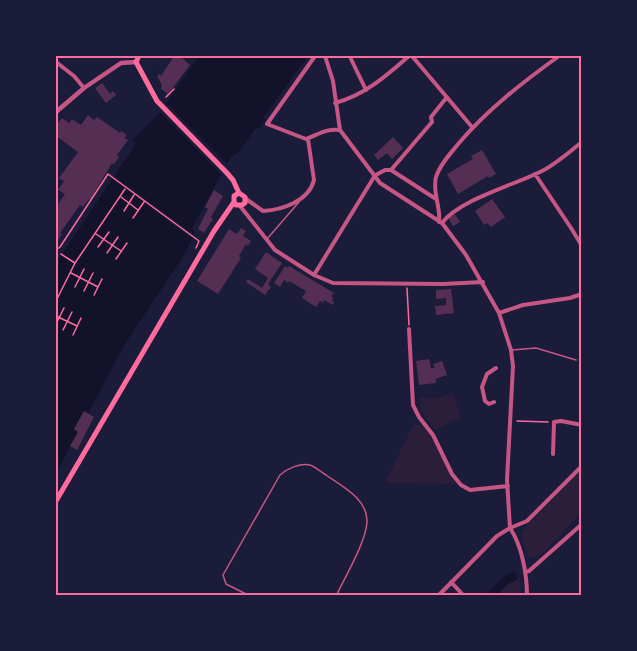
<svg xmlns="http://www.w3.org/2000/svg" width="637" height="651" viewBox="0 0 637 651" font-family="'PT Serif',serif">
<rect width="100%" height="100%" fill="#1b1b3a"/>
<path fill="#2a1e3b" d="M 453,393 L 461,417 L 435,430 L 422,412 L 419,398 L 438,398 Z
M 414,423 L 426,428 L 429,433 L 456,484 L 385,483 Z
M 581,470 L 581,513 L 542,554 L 534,558 L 528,556 L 521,535 L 524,529 Z
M 519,578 L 521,595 L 496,596 L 507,585 Z"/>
<path fill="#12122b" d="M 199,56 L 308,56 L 263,118 L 266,120 L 258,129 L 256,128 L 237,154 L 231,157 L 192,228 L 195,231 L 186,252 L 126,342 L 56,473 L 56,263 L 136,144 L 133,140 L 160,112 Z
M 515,572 L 517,579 L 507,585 L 496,595 L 485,595 L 506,575 Z"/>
<path fill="#1b1b3a" d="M 163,100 L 229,166 L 223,176 L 158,110 Z
M 112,175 L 196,236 L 194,240 L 110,177 Z"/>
<path fill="#542f53" d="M 174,56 L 180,56 L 190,65 L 168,94 L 161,89 L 162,85 L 157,76 L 160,74 L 161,76 Z
M 102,83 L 110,94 L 113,91 L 116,95 L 106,103 L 95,88 Z
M 88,115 L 94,120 L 97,117 L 120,133 L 121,131 L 127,135 L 124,138 L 128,140 L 117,155 L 119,157 L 114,164 L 112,163 L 90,200 L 89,199 L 83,207 L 80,205 L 60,233 L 62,234 L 56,243 L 56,207 L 65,194 L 58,190 L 64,181 L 59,178 L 78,152 L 56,136 L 58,129 L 56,126 L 62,118 L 69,123 L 72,119 L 81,125 Z
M 393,137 L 403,148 L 392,159 L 387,153 L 378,160 L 374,155 Z
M 482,150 L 496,174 L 489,178 L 488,176 L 458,194 L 447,174 L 473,159 L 471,156 Z
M 214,190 L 223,196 L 211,217 L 213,219 L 204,233 L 198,229 L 208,209 L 205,207 Z
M 492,199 L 505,217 L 491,227 L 487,223 L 484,225 L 475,211 Z
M 455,214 L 460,222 L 453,226 L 448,218 Z
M 241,228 L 246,231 L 243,236 L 251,241 L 248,246 L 246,244 L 239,256 L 241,258 L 218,294 L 197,281 L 229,229 L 237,234 Z
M 266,252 L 282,263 L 268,284 L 271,287 L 265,295 L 246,282 L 248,279 L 262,288 L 268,278 L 255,269 Z
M 285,266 L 288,268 L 289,266 L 334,293 L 331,296 L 333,298 L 332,301 L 334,302 L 333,305 L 324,300 L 323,303 L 320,301 L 316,307 L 302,298 L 306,291 L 289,281 L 288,283 L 284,280 L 280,287 L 274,283 Z
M 451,289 L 454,313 L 436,315 L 435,306 L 446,305 L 446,298 L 436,299 L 436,290 Z
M 429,359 L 431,368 L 435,368 L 433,364 L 442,361 L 447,375 L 436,379 L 436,383 L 419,385 L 416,361 Z
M 84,411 L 94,417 L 77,450 L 70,446 L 78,432 L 74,429 Z"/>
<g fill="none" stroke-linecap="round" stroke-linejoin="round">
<path stroke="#ff6b9d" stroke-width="1.5" d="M 166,97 L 174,89
M 121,197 L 138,210
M 124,211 L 134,195
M 133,218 L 144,202
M 96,234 L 121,251
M 98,247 L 109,232
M 56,250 L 60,247 L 108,174 L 199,241 L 196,248
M 107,253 L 118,237
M 61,254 L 75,263
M 116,259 L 127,243
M 71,273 L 98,287
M 75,287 L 84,269
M 407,288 L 409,325
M 84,291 L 93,273
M 94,295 L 102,279
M 56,301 L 75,263 L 125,189
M 56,316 L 77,326
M 56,324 L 64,308
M 63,330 L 72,312
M 73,335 L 81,318
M 517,421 L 548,422"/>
<path stroke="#c65784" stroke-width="1.5" d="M 267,239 L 299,202
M 512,350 L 536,348 L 576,360
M 250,596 L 226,584 L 223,575 L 280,475 C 288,468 300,463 310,465 C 316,467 321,472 326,475 C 342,486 368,499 367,522 C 366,542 345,577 336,596"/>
<path stroke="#c65784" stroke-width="4" d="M 315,56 L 267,124 L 306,139 C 317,135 327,128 340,130
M 325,56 L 333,81 L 340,130
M 412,56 L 472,127
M 351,59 L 366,90
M 56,62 L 74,76 L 84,88
M 335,103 C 365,95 386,76 409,56
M 340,130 L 380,183 L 442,223 L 466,255 L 499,313 L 511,350 L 513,366 L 507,480 L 510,528
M 391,170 L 436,199
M 535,174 L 571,228 L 582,246
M 374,176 L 385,170 L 391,170 L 432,122 L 431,117 L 447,97
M 246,199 L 263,211 C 282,210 309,201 314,180 L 308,139
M 240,206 L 275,250 L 314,275 L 333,283 L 443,284 L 483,282
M 439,222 C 441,207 432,192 436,177 C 440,164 451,153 459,143 C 488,109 523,82 559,56
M 442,223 C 459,200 514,185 540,172 C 555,165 569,152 582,142
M 314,275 L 374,177
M 499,313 L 523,305 L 570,298 L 582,294
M 409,329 L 413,405 L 419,417 L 433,435 L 452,474 L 461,485 L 470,490 L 508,486
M 494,402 L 489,404 L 485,401 L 482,387 L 487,374 L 496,368
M 553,454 L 554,422 L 561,421 L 582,425
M 510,528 C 522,546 527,574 527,596
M 525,572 L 529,571 L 582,524
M 451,582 L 464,596
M 438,596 L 497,536 L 510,528 L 527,521 L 582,466"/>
<path stroke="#c65784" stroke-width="4.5" d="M 56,112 L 84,88 L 121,63 L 136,62"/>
<path stroke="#ff6b9d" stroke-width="5" d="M 139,56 L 136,62 L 157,101 L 227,173 L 233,180 L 239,193 L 245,197 L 245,203 L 242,205 L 236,205 L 234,202
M 56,501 L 214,231 L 234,202 L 234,196 L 239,193"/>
</g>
<rect width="637" height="651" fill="none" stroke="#1b1b3a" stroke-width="114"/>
<rect x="57" y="57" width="523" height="537" fill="none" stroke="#ff6b9d" stroke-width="2"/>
</svg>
